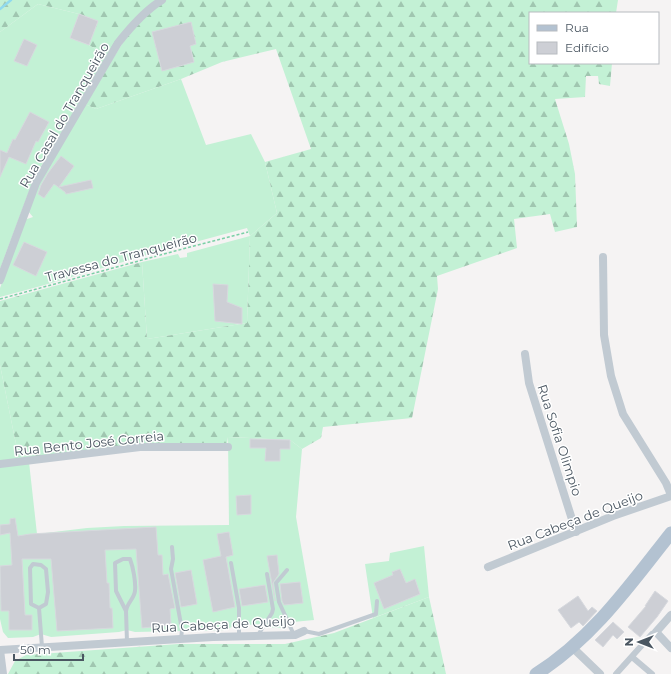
<svg xmlns="http://www.w3.org/2000/svg" width="671" height="674" viewBox="0 0 671 674" font-family="Montserrat,sans-serif">
<defs>
<pattern id="forest-firs" width="22" height="20" patternUnits="userSpaceOnUse"><rect width="22" height="20" fill="#c3f1d5"/><path d="M5 1l3.5 6h-7zM16 11l3.5 6h-7z" fill="#a0c6b0"/></pattern>
</defs>
<rect width="100%" height="100%" fill="#f5f3f3"/>
<path fill="#c3f1d5" d="M 38,4 L 79,14 L 70,38 L 89,45 L 107,56 L 34,178 L 0,269 L 0,32 Z
M 181,79 L 206,145 L 251,134 L 265,162 L 277,213 L 250,236 L 247,323 L 147,339 L 142,262 L 178,254 L 180,258 L 187,257 L 187,253 L 250,236 L 247,228 L 140,257 L 41,286 L 0,297 L 0,288 L 24,220 L 33,217 L 28,211 L 34,191 L 85,104 L 96,109 Z
M 0,365 L 19,459 L 0,461 Z
M 228,437 L 290,440 L 302,449 L 296,517 L 314,620 L 293,622 L 290,618 L 286,620 L 286,628 L 263,627 L 260,624 L 247,625 L 240,624 L 234,625 L 227,630 L 135,632 L 127,630 L 119,632 L 51,637 L 41,634 L 33,637 L 8,638 L 3,632 L 0,619 L 0,466 L 29,462 L 37,534 L 87,528 L 124,526 L 229,525 Z
M 424,546 L 429,597 L 373,618 L 365,564 L 389,561 L 390,553 Z"/>
<path fill="url(#forest-firs)" d="M 0,0 L 155,0 L 107,56 L 89,45 L 98,21 L 79,14 L 38,4 L 0,32 Z
M 162,0 L 618,0 L 616,13 L 530,13 L 530,63 L 612,63 L 610,86 L 599,84 L 598,76 L 586,76 L 585,97 L 555,99 L 569,144 L 575,174 L 577,227 L 555,232 L 550,214 L 514,219 L 517,248 L 437,276 L 438,289 L 412,418 L 323,427 L 321,438 L 302,449 L 290,440 L 228,437 L 227,444 L 19,459 L 0,365 L 0,301 L 142,262 L 147,339 L 247,323 L 250,236 L 277,213 L 265,162 L 311,149 L 276,49 L 222,62 L 181,79 L 96,109 L 85,104 L 130,31 Z
M 429,597 L 446,674 L 8,674 L 15,661 L 26,655 L 178,644 L 285,644 L 334,633 Z"/>
<g fill="none" stroke-linecap="round" stroke-linejoin="round">
<path stroke="#90daee" stroke-width="2.5" d="M 0,9 L 11,0"/>
</g>
<path fill="#cdcfd5" stroke="#d7d9de" d="M 79,14 L 98,21 L 89,45 L 70,38 Z
M 191,22 L 196,44 L 190,46 L 194,62 L 162,71 L 152,32 Z
M 24,39 L 37,45 L 27,66 L 14,61 Z
M 30,112 L 49,122 L 38,142 L 36,141 L 26,164 L 9,157 L 0,177 L 0,150 L 7,153 L 13,139 L 15,140 Z
M 61,156 L 74,166 L 59,187 L 91,180 L 93,188 L 66,194 L 65,192 L 54,184 L 44,198 L 38,194 L 41,185 L 48,173 Z
M 24,242 L 47,252 L 36,276 L 13,265 Z
M 213,284 L 228,285 L 227,302 L 242,308 L 242,324 L 215,321 Z
M 250,439 L 290,440 L 290,449 L 280,449 L 280,461 L 265,461 L 266,448 L 250,448 Z
M 251,495 L 251,514 L 237,515 L 236,496 Z
M 15,518 L 18,536 L 30,534 L 156,527 L 158,555 L 162,555 L 163,575 L 168,574 L 175,608 L 170,609 L 171,625 L 142,628 L 136,549 L 105,550 L 107,583 L 109,583 L 110,608 L 112,608 L 113,628 L 57,631 L 51,559 L 22,559 L 25,615 L 32,615 L 32,630 L 9,630 L 9,611 L 1,611 L 0,566 L 12,565 L 10,533 L 0,535 L 0,525 L 10,524 L 10,519 Z
M 229,532 L 233,555 L 226,557 L 235,607 L 213,612 L 203,560 L 221,556 L 217,534 Z
M 277,555 L 279,574 L 273,583 L 275,601 L 267,556 Z
M 400,569 L 406,583 L 415,579 L 420,594 L 384,609 L 374,583 L 393,575 L 392,572 Z
M 191,570 L 197,604 L 181,607 L 175,573 Z
M 300,582 L 303,603 L 284,605 L 282,601 L 280,584 Z
M 265,585 L 268,602 L 242,606 L 239,589 Z
M 655,591 L 668,601 L 657,617 L 640,637 L 628,627 L 646,606 L 645,606 Z
M 578,596 L 588,611 L 592,607 L 597,611 L 583,626 L 579,622 L 571,628 L 558,610 Z
M 613,622 L 624,632 L 617,639 L 613,635 L 603,647 L 595,640 Z"/>
<g fill="none" stroke-linecap="round" stroke-linejoin="round">
<path stroke="#7ad0a6" stroke-width="1.5" stroke-dasharray="3 2" stroke-linecap="butt" d="M 0,299 L 175,251 L 248,232"/>
<path stroke="#c1cad2" stroke-width="4" d="M 172,547 L 173,559 L 171,569 L 182,630 L 181,639
M 231,563 L 239,608 L 239,636
M 287,570 L 276,583 L 279,602 L 294,635
M 39,608 L 46,604 L 48,592 L 46,569 L 41,565 L 33,564 L 30,568 L 31,604 L 39,608 L 42,647
M 126,611 C 127,603 134,599 135,591 C 136,582 133,567 130,559 L 123,559 L 115,563 L 116,591 L 126,611 L 127,642
M 304,631 L 319,634 L 376,614 L 377,601
M 258,635 L 272,613 L 273,609 L 267,574"/>
<path stroke="#c1cad2" stroke-width="6" d="M 632,657 L 652,674
M 616,674 L 652,634"/>
<path stroke="#c1cad2" stroke-width="8" d="M 603,257 L 604,335 L 611,376 L 623,414 L 666,483 L 671,495
M 0,280 L 36,183 L 118,43 C 129,29 147,9 162,0
M 525,354 L 529,383 L 576,532
M 0,464 L 140,447 L 228,447
M 488,567 L 613,516 L 671,496
M 671,615 L 656,632 L 671,648
M 573,648 L 600,674
M 0,650 L 213,637 L 295,635 L 304,631
M 0,650 L 3,674"/>
<path stroke="#b3c2d1" stroke-width="13" d="M 536,674 C 592,639 630,585 671,533"/>
</g>
<g text-anchor="middle" stroke-width="3" stroke-linejoin="round" paint-order="stroke">
<g font-size="13" fill="#4a5661" stroke="#fff">
<text transform="translate(64 115) rotate(-60)" y="5">Rua Casal do Tranqueirão</text>
<text transform="translate(121 257) rotate(-15)" y="5">Travessa do Tranqueirão</text>
<text transform="translate(560 440) rotate(72)" y="5">Rua Sofia Olimpio</text>
<text transform="translate(89 443) rotate(-6)" y="5">Rua Bento José Correia</text>
<text transform="translate(575 520) rotate(-21)" y="5">Rua Cabeça de Queijo</text>
<text transform="translate(223 624) rotate(-3)" y="5">Rua Cabeça de Queijo</text>
</g>
</g>
<rect x="529" y="12" width="130" height="52" fill="#ffffff" stroke="#b7bbc0"/>
<rect x="537" y="25" width="20" height="6" fill="#b3c2d1" stroke="#b7bbc0"/>
<text x="565" y="32" font-size="12" fill="#4a5661">Rua</text>
<rect x="537" y="42" width="20" height="12" fill="#cdcfd5" stroke="#b7bbc0"/>
<text x="565" y="52" font-size="12" fill="#4a5661">Edifício</text>
<g transform="translate(639 642) rotate(270)" stroke="#ffffff" stroke-width="3" paint-order="stroke">
<path d="M0-3L7 15L0 10L-7 15Z" fill="#4a5661"/>
<text y="-6" font-size="11" font-weight="bold" text-anchor="middle" fill="#4a5661">N</text>
</g>
<path d="M14 654v6h69v-6" fill="none" stroke="#4a5661" stroke-width="2"/>
<text x="20" y="654" font-size="12" fill="#4a5661" stroke="#ffffff" stroke-width="3" paint-order="stroke">50 m</text>
</svg>
